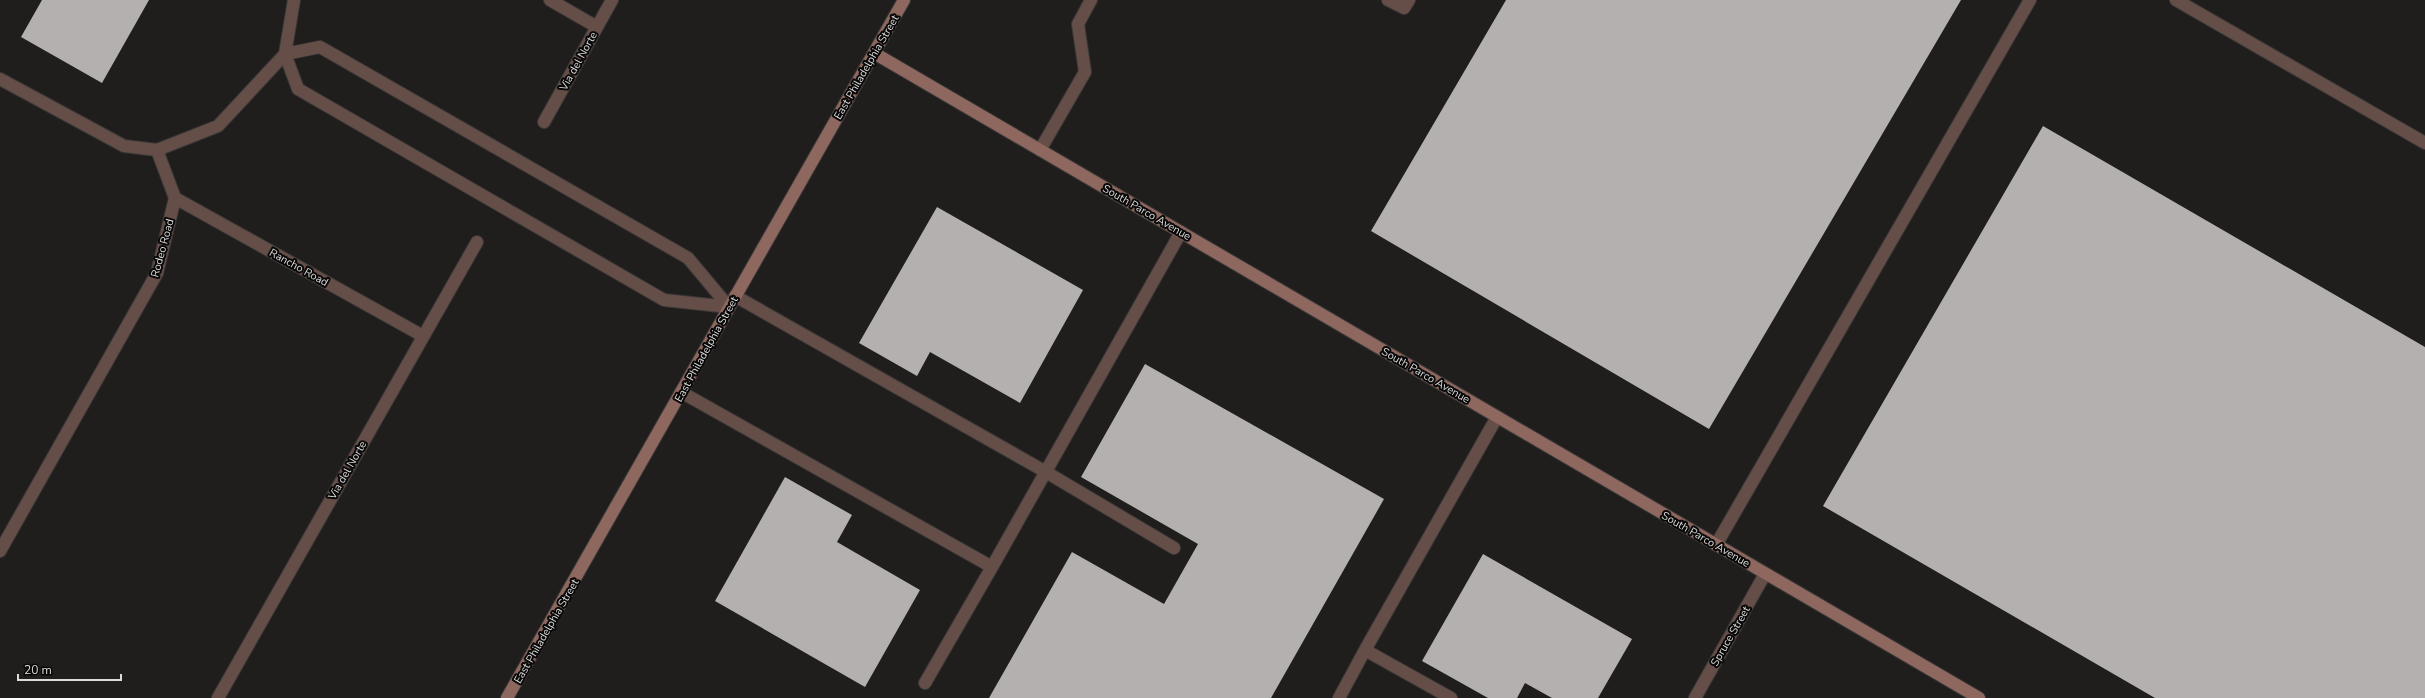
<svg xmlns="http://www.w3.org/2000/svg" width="2425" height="698" viewBox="0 0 2425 698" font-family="'Nunito Sans',sans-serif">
<rect width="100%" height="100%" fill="#201e1d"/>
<path fill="#b4b0af" d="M 42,0 L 149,0 L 102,83 L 21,37 Z
M 1506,0 L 1961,0 L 1709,429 L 1371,231 Z
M 2043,126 L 2425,347 L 2425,698 L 2155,698 L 1823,506 Z
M 937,207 L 1083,290 L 1020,403 L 930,352 L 917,376 L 859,343 Z
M 1145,364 L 1384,499 L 1271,698 L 989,698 L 1072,552 L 1164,604 L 1198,544 L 1081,477 Z
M 785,477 L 852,515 L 837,542 L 920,590 L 865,687 L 715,601 Z
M 1483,554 L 1632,639 L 1598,698 L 1552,698 L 1525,683 L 1517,698 L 1488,698 L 1422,661 Z"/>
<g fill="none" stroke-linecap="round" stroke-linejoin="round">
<g stroke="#3a3938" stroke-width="14">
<path id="lane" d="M 1388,0 L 1404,8 L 1409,0
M 2176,0 L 2425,143
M 1040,150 L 1085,72 L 1078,24 L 1091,0
M 735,296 L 1046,472 L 1174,548
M 681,392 L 992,567 L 1181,232
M 1716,545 L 2030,0
M 925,683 L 992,567
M 1339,698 L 1365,650
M 1451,698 L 1365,650 L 1497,417"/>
</g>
<g stroke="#3a3938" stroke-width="14">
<path id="street" d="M 550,0 L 597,27
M 320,47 L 688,258 L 729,307 L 664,300 L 298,89 L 285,54 Z
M 0,79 L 124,146 L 157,150 L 218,126 L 285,54 L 294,0
M 544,122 L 612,0
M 175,198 L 423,336
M 0,551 L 157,273 L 175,198 L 157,150
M 218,698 L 477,242
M 1695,698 L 1765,574"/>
</g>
<g stroke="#3a3938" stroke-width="14">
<path id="secondary" d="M 874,53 L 1979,698
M 507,698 L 904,0"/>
</g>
<use href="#lane" stroke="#664e48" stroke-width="12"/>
<use href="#street" stroke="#664e48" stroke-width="12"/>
<use href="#secondary" stroke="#8e685f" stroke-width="12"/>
</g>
<g text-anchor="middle" stroke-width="4" stroke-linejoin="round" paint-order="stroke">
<g font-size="11" fill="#dddcdb" stroke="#090808">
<text transform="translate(578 61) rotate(-61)" y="4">Via del Norte</text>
<text transform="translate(866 67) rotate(-60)" y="4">East Philadelphia Street</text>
<text transform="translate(1147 212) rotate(30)" y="4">South Parco Avenue</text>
<text transform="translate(162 248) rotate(-75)" y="4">Rodeo Road</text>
<text transform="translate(299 267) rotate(29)" y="4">Rancho Road</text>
<text transform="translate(706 349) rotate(-61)" y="4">East Philadelphia Street</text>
<text transform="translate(1426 375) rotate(30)" y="4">South Parco Avenue</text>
<text transform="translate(347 470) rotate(-60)" y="4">Via del Norte</text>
<text transform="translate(1706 539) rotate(30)" y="4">South Parco Avenue</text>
<text transform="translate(546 631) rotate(-60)" y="4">East Philadelphia Street</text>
<text transform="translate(1730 636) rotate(-60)" y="4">Spruce Street</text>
</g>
</g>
<path d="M18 674v6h103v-6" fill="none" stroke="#dddcdb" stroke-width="2"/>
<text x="24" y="674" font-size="12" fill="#dddcdb" stroke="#090808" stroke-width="3" paint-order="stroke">20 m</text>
</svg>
